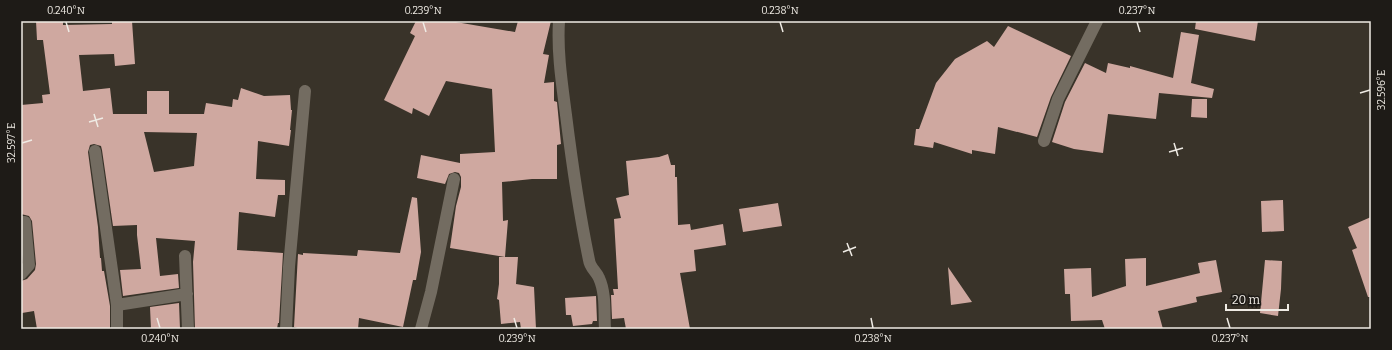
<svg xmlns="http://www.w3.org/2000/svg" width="1392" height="350" viewBox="0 0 1392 350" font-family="Bitter,serif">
<rect width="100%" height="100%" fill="#393329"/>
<path fill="#cfa8a0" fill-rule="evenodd" d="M 36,21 L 63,21 L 63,25 L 112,24 L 112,22 L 132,21 L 135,64 L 115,66 L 114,54 L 79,55 L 83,91 L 110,88 L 113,114 L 147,114 L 147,91 L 169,91 L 169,114 L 204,114 L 206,103 L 232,107 L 233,99 L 238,100 L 241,88 L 264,96 L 290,95 L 291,110 L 292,110 L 290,130 L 291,130 L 289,146 L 258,141 L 256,179 L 285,180 L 285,195 L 278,195 L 275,217 L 239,212 L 237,250 L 283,253 L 279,323 L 278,323 L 277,329 L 195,329 L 193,262 L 195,241 L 156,238 L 160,276 L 178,274 L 179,288 L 123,296 L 120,270 L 141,269 L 137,235 L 137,225 L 113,226 L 102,150 L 101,146 L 94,144 L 90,145 L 88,152 L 98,227 L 100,258 L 101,258 L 102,271 L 104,271 L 110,306 L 110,329 L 37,329 L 34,311 L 22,313 L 21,281 L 27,279 L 35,270 L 36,264 L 32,221 L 29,216 L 21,214 L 21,105 L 43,103 L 42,95 L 50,94 L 43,40 L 37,40 ZM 144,132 L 197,133 L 194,166 L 154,172 Z
M 416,21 L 450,21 L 515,32 L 518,21 L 551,21 L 543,54 L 549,55 L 544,83 L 554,82 L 554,101 L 557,102 L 561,144 L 557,145 L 557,179 L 532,179 L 502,182 L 503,221 L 508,220 L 505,257 L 450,248 L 456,206 L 461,187 L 461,177 L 459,173 L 455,172 L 449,174 L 445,184 L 417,178 L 421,155 L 460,163 L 460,154 L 495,152 L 492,89 L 446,81 L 429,116 L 413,108 L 412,114 L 384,100 L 415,36 L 410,33 Z
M 1196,21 L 1258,21 L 1255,41 L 1195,29 Z
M 1008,26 L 1071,56 L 1051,97 L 1037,137 L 998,127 L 995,154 L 972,150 L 972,154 L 934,142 L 933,148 L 914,145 L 916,129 L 919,129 L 936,83 L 955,59 L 987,41 L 994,47 Z
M 1181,32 L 1199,35 L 1191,83 L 1214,89 L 1212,98 L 1159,93 L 1156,119 L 1108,114 L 1103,153 L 1074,149 L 1052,142 L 1065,102 L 1085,63 L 1106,73 L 1108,63 L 1130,68 L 1130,66 L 1173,78 Z
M 1192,99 L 1207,99 L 1207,118 L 1191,117 Z
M 668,154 L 671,165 L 675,165 L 675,177 L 677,177 L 678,225 L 690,224 L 691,230 L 723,224 L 726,245 L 694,250 L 696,271 L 680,273 L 690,329 L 626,329 L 624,318 L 612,319 L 611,295 L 614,295 L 613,289 L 618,289 L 614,219 L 621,218 L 616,198 L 629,195 L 626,161 L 659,157 Z
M 412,197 L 417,198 L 421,252 L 416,280 L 413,280 L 403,327 L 359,318 L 358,329 L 301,329 L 294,327 L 298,254 L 303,255 L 303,253 L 357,256 L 358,250 L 400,253 Z
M 1283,200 L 1284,231 L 1262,232 L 1261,201 Z
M 778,203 L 782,226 L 743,232 L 739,209 Z
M 1371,217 L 1371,297 L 1368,297 L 1352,250 L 1357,248 L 1348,227 Z
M 499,257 L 518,257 L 516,284 L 534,287 L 536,329 L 521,329 L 520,322 L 501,324 L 499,300 L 497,299 L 499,284 Z
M 1146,258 L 1146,286 L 1200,273 L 1198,263 L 1216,260 L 1222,292 L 1196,297 L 1197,302 L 1158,311 L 1163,329 L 1105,329 L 1102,320 L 1071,321 L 1070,294 L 1065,294 L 1064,269 L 1091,268 L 1092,297 L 1126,286 L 1125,259 Z
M 1265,260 L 1282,261 L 1281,289 L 1278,316 L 1260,313 Z
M 948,267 L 972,302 L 951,305 Z
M 596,296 L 597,321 L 593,321 L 592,324 L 573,326 L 571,315 L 566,315 L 565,298 Z
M 179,303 L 180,329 L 151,329 L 150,307 Z"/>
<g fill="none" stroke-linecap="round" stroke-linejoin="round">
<path stroke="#736c61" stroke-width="12" d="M 559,21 C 557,52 562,84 566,115 C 572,163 579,212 589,260 C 590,268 596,271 599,278 C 606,293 604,313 605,329
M 1044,141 L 1058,99 L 1097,21
M 95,151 L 117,305 L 117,329
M 21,222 L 25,222 L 29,265 L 21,274
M 185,256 L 188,329
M 117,305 L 187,294
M 286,329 L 289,267 L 305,91
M 421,329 L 431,292 L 454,179"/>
</g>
<path fill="none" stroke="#efebe4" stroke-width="1.5" d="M 66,22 L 69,32M 423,22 L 426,32M 780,22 L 783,32M 1137,22 L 1140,32M 1360,93 L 1370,90M 94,114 L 98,127M 89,122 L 103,118M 22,143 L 32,140M 1174,143 L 1178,156M 1169,152 L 1183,148M 847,243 L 852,256M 843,252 L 856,247M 157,318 L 160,328M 514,318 L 517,328M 871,318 L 873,328M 1227,318 L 1230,328"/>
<rect width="1392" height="350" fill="none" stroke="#1e1b17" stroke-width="44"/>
<path d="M1226 304v6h62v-6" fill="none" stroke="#efebe4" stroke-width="2"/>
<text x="1232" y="304" font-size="12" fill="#efebe4" stroke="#1e1b17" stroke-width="3" paint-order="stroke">20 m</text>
<rect x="22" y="22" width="1348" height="306" fill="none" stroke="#efebe4" stroke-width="1.5"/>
<g font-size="10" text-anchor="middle" fill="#efebe4">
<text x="66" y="14">0.240°N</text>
<text x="423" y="14">0.239°N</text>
<text x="780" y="14">0.238°N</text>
<text x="1137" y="14">0.237°N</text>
<text transform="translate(1381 90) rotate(-90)" y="4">32.596°E</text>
<text transform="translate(11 143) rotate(-90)" y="4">32.597°E</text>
<text x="160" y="342">0.240°N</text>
<text x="517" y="342">0.239°N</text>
<text x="873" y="342">0.238°N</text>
<text x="1230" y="342">0.237°N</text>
</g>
</svg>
